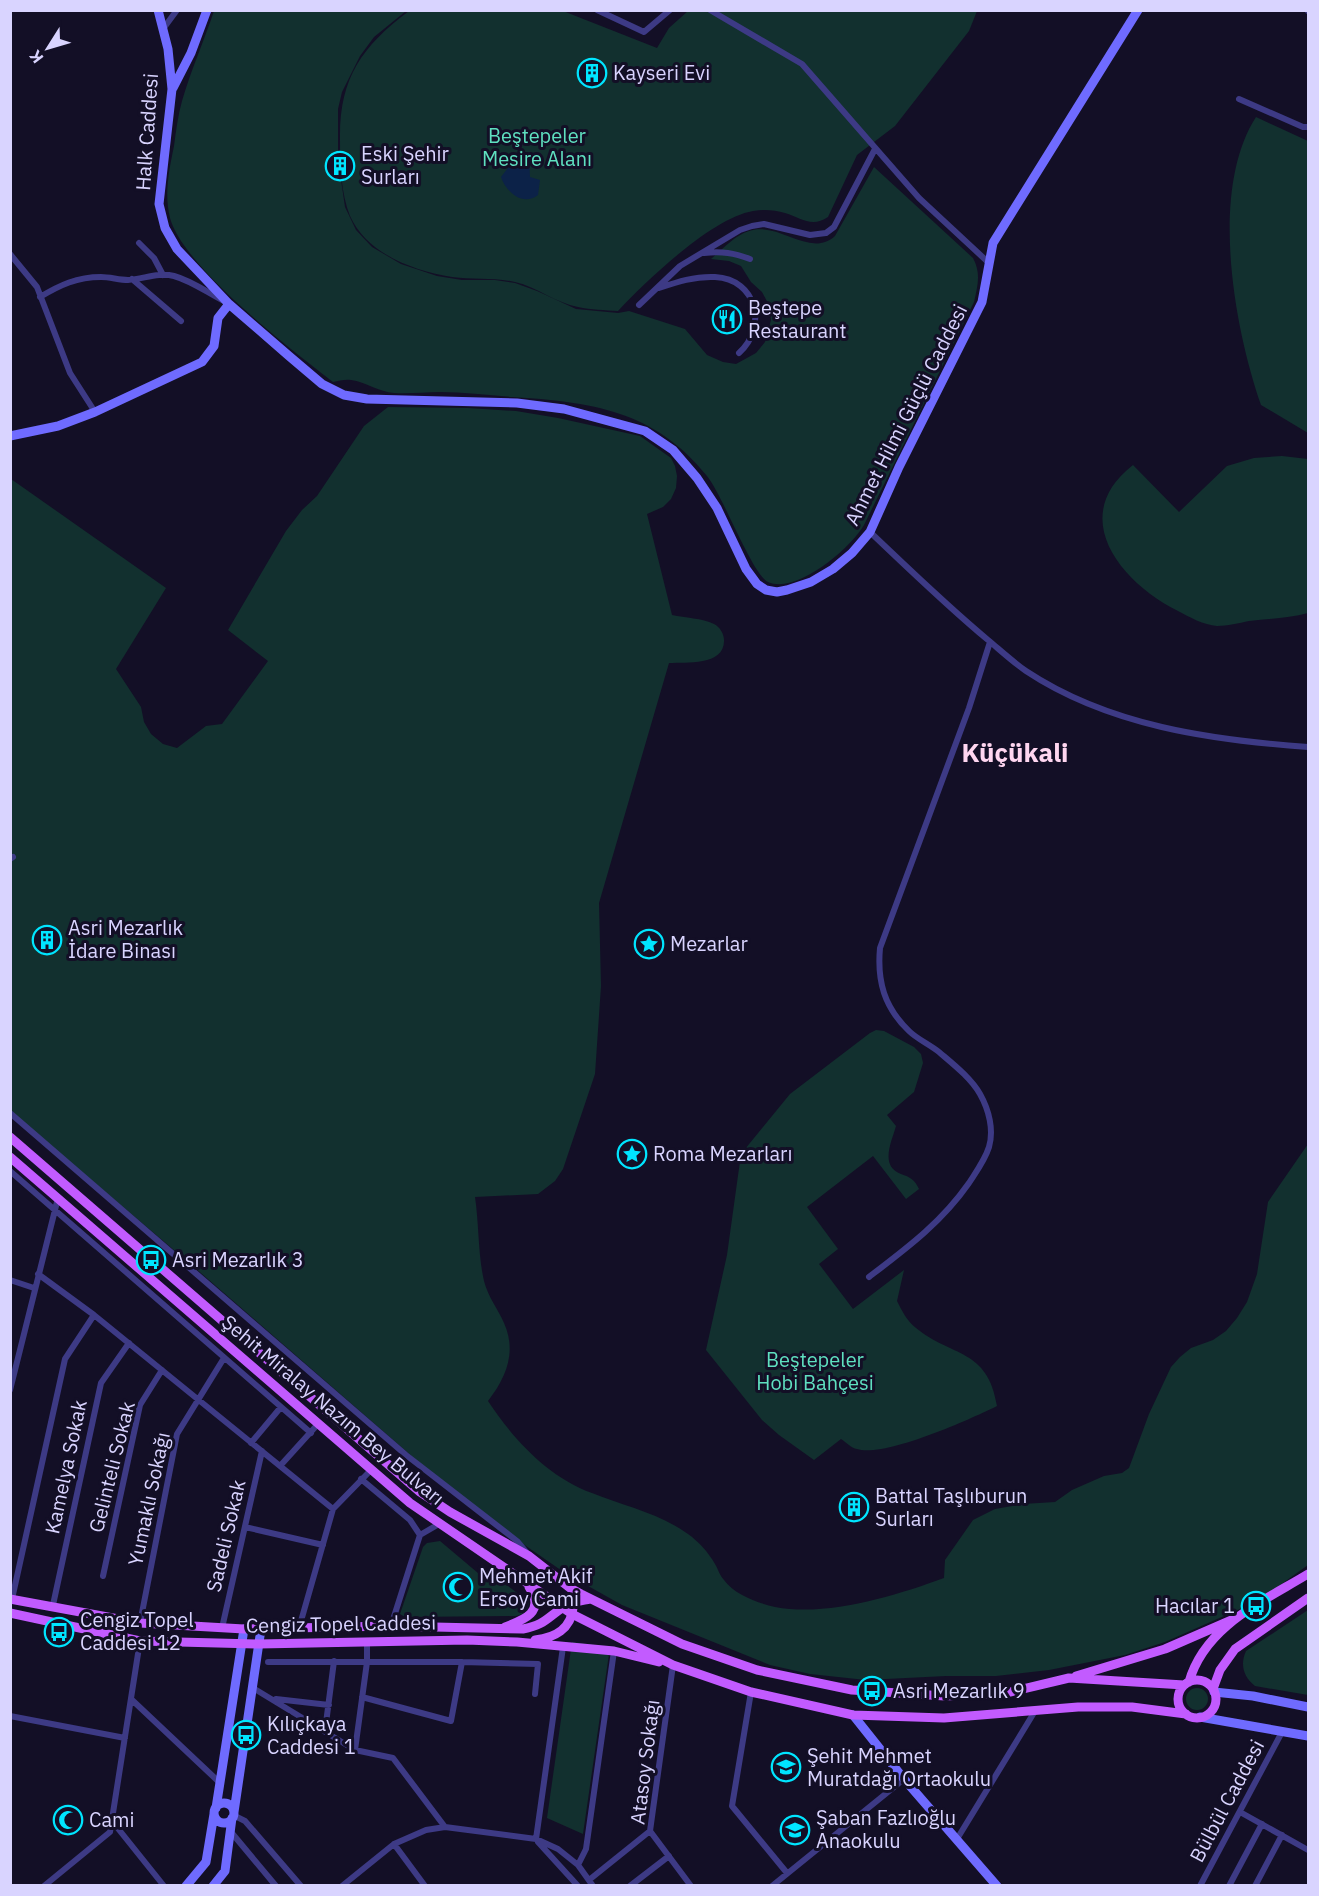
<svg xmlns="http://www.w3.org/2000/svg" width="1319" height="1896" viewBox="0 0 1319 1896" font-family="'IBM Plex Sans',sans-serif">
<rect width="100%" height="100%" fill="#130f26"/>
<path fill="#12302f" d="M 214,11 L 406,11 L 374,37 L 360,56 L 342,92 L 338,109 L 338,160 L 345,207 L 356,230 L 372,247 L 401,264 L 437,276 L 462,280 L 495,280 L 515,283 L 537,291 L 576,309 L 618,313 L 629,311 L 685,329 L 707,355 L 723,362 L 736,364 L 756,353 L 765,342 L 771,320 L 769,305 L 762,292 L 751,282 L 741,266 L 729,261 L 711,259 C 722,250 735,235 749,231 C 779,221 810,259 835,236 L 874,167 L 973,258 C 981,273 978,285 974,302 L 864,525 C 851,548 796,595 768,582 C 752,574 723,496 707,476 C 654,410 591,402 512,397 C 488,395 464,392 440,392 C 425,392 409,394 394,393 C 379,392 366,382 351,380 C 345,379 339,381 333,382 C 292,350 183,267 170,218 C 164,194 169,170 174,146 C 176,131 178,115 182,101 C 191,70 204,41 214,11 Z
M 409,11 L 563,11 L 657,48 L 669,28 L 688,11 L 977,11 L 969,31 L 895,126 L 857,155 L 828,217 C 812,228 801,218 785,213 C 775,210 764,209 753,211 C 712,218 647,280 618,311 C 605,310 591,310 578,307 C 556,303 537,287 515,282 C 494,277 473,280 452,277 C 414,271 367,254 350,216 C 341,193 340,165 340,140 C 339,79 361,47 409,11 Z
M 1256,117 L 1308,141 L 1308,433 L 1261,405 C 1234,327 1209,190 1256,117 Z
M 388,407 L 468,408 L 516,411 L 558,418 L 640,436 L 671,458 L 675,466 L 677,476 L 676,488 L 671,499 L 663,507 L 647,514 L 672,615 C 685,618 702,618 714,624 C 720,627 724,634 724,640 C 725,666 686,662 669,663 L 599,903 L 601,986 L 595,1074 L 563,1169 L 555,1181 L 538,1194 L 475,1197 C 479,1224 478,1255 484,1281 C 488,1297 498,1309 504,1323 C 517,1352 506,1378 488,1401 C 513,1439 548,1477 592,1493 C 624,1506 659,1513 688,1534 C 699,1542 708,1552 715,1564 C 718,1569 720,1576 724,1580 C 735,1595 758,1603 775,1607 C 827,1617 895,1596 944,1578 L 945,1560 L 973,1520 L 995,1509 L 1023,1504 L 1055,1502 L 1072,1490 L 1104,1476 L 1122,1473 L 1129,1468 L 1149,1414 L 1171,1367 L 1180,1357 L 1191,1348 L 1213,1340 L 1226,1331 L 1237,1318 L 1247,1302 L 1257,1274 L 1268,1202 L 1308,1144 L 1308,1565 L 1258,1601 L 1165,1642 L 1125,1655 L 1049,1670 L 996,1676 L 946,1676 L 866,1680 L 810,1674 L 770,1665 L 622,1605 L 565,1573 L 500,1528 L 445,1485 L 194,1267 L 11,1112 L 11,479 L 166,588 L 116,669 L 141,707 L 144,722 L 151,734 L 163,744 L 177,748 L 206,726 L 222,724 L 268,661 L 228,630 L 286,531 L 302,510 L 317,496 L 364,426 Z
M 1282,456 L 1308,459 L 1308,613 C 1289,618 1269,619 1249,621 C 1239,623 1227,626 1217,626 C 1204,625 1189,617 1178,611 C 1122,583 1066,517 1133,465 L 1179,512 L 1227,466 L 1254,458 Z
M 876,1030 L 884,1031 L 914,1047 L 921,1054 L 923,1063 L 914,1092 L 887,1115 L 896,1126 C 892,1141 879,1166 901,1174 C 910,1177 915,1180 919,1189 L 906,1199 L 873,1156 L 807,1207 L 838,1249 L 819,1264 L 853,1309 L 904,1270 L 897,1301 C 902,1311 907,1321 916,1328 C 951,1357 988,1348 997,1406 C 971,1419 884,1458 857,1449 C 851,1448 846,1442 841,1439 L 814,1460 L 779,1435 L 762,1420 L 706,1350 L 727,1255 L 741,1154 L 790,1094 L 870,1033 Z
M 440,1541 L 491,1584 L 496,1577 L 529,1602 C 528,1610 525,1614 516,1616 L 405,1617 L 400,1614 L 423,1547 L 427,1543 Z
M 1308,1610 L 1308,1695 L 1255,1686 C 1243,1677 1240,1664 1246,1651 Z
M 572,1642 L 610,1647 L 583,1834 L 547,1818 Z
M1186 1699a11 11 0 1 1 22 0a11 11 0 1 1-22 0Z"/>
<path fill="#0c2248" d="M 525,152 L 529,157 L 530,177 L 540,180 L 538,195 C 523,207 506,192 501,177 L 517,156 Z"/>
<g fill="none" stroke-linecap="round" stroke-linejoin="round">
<path stroke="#3d3a85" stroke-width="6" d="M 597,10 L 644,32 L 670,10
M 710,10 L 802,64 L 919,198 L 989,263
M 1308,10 L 1308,11
M 163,29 L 177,10
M 1239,99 L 1303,127 L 1308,127
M 139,243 L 154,258 L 163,275
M 704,253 C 722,251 734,253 750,259
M 10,254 L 37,287 L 70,373 L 95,412
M 132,279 L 181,321
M 659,288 C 677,282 695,276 715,277 C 757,279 768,327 739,353
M 40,297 C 60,285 77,277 101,277 C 110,277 119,280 128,280 C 144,279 158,272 174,276 C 192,281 208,293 224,301
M 639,305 L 680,266 L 740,230 L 752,226 L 764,224 L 810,235 L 826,233 L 834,227 L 875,149
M 870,532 C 909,569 947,606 988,640 C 1000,650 1013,662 1026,671 C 1109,726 1211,740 1308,747
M 10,859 L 13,857
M 10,1113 L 406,1455 L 517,1541 L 527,1553
M 10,1171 L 311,1433
M 38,1274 L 94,1315 L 333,1509
M 869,1277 C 907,1248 941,1223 969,1183 C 976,1172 985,1160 989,1147 C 994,1130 989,1110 980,1094 C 971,1078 953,1064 939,1052 C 929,1044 917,1039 909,1031 C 884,1007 877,981 880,948 L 969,708 L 990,642
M 10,1280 L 34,1288
M 10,1390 L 58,1198
M 251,1443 L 281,1407
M 280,1466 L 318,1424
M 361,1479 L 410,1520 L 420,1535
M 245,1527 L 323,1545
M 103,1576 L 140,1405 L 162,1370
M 12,1599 L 65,1359 L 94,1315
M 53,1605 L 101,1383 L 129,1343
M 140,1623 L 177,1434 L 224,1358
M 391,1626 L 420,1535 L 439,1524
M 222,1628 L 262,1451
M 299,1628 L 333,1509 L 371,1470
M 268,1662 L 462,1662 L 538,1664 L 535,1694
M 673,1665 L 650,1831 L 691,1886
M 253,1688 L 355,1750 L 393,1758 L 445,1827
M 751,1692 L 732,1806 L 787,1873
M 362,1697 L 451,1721 L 462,1662
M 131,1699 L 219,1782
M 276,1699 L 329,1705
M 10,1716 L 125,1738
M 325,1731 L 334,1661
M 355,1750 L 367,1662 L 367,1642
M 1240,1812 L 1308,1850
M 233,1815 L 245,1821 L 301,1886
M 112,1821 L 164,1886
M 231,1832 L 276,1886
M 536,1839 L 563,1647
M 957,1839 L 1035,1711
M 538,1842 L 578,1886
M 394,1844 L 425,1886
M 578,1865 L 586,1849 L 614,1651
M 589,1880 L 650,1831
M 44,1886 L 110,1832 L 140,1641
M 342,1886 L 394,1844 L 426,1830 L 445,1827 L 536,1839 L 558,1849 L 578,1865 L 593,1886
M 630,1886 L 669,1856
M 772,1886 L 904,1779
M 1200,1886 L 1282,1732
M 1229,1886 L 1262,1824
M 1255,1886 L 1282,1835"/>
<path stroke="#6f6bff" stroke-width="9" d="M 158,10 L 168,49 L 172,89 L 159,204 L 165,228 L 177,249 L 229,304 L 289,356 L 322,384 L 344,395 L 367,399 L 517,403 L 564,409 L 645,431 L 673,450 L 697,478 L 717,508 L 746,569 L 757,584 L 766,590 L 777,592 L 787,590 L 811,582 L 833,569 L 852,553 L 870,532 L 899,467 L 982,302 L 993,243 L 1138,10
M 173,88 L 191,53 L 207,10
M 10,436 L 58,426 L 95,412 L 202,362 L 214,346 L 218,318 L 229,304
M 1214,1692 L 1253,1696 L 1308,1707
M 853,1715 L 904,1779 L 997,1886
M 1200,1717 L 1308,1736
M214 1813a10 10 0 1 1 20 0a10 10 0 1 1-20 0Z
M 216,1808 L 244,1629
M 234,1812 L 261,1629
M 186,1886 L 206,1862 L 214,1814
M 213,1886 L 225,1871 L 232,1818"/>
<path stroke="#c25bff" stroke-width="9" d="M 10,1137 L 420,1492 L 450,1512 L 529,1556 L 570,1588 L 581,1594 L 682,1644 L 757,1670 L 852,1690 L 945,1696 L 1006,1693 L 1069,1678 L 1184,1685
M 10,1157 L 410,1503 L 572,1614 L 673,1665 L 751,1692 L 853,1715 L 944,1718 L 1078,1707 L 1132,1707 L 1186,1714
M 10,1599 L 140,1623 L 244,1629 L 391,1626 L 523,1629 C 544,1625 546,1619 562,1608 C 570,1602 581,1601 590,1599
M 10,1613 L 140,1641 L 259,1644 L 467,1640 L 517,1642 L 614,1651 L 659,1662
M 505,1627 C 524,1620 546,1612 529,1587
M 535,1640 C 554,1638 571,1629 573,1608
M 1076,1676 L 1165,1649 L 1234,1619
M1178 1699a19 19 0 1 1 38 0a19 19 0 1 1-38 0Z
M 1189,1682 C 1205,1626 1262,1602 1308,1574
M 1213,1689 L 1220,1670 L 1235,1649 L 1308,1598"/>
</g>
<defs>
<g id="building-ring" transform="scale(1.5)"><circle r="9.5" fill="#130f26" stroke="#00e5ff" stroke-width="1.5"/><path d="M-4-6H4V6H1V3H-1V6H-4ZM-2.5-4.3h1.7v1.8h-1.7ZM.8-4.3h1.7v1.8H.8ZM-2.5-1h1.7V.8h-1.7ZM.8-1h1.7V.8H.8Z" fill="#00e5ff"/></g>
<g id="restaurant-ring" transform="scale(1.5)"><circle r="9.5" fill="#130f26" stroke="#00e5ff" stroke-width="1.5"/><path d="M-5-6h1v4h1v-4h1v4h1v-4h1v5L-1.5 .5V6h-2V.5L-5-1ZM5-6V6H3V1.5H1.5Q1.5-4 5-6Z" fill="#00e5ff"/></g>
<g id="sight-ring" transform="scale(1.5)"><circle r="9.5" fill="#130f26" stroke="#00e5ff" stroke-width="1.5"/><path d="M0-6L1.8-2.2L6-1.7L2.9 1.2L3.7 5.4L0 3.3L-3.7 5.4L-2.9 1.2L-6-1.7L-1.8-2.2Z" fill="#00e5ff"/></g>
<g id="bus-ring" transform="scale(1.5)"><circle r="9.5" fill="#130f26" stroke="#00e5ff" stroke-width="1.5"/><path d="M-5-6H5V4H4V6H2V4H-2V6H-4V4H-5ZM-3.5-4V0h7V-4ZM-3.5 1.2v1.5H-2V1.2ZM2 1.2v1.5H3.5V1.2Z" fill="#00e5ff"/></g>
<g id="mosque-ring" transform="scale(1.5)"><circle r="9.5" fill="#130f26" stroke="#00e5ff" stroke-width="1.5"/><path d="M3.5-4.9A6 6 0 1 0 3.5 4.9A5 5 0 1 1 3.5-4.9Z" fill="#00e5ff"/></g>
<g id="school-ring" transform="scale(1.5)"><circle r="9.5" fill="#130f26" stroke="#00e5ff" stroke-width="1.5"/><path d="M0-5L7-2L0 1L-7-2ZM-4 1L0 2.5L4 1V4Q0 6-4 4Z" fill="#00e5ff"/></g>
</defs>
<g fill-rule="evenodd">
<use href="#building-ring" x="592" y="73"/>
<use href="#building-ring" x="340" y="166"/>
<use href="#restaurant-ring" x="727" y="319"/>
<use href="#building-ring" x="47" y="940"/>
<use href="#sight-ring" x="649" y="944"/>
<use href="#sight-ring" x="632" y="1154"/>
<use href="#bus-ring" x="151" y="1260"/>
<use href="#building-ring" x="854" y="1507"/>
<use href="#mosque-ring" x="458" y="1587"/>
<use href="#bus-ring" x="1256" y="1606"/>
<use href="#bus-ring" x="59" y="1632"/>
<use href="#bus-ring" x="872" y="1691"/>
<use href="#bus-ring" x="246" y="1735"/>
<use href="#school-ring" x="786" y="1767"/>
<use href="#mosque-ring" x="68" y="1820"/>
<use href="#school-ring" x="795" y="1830"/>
</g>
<g text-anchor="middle" stroke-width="6" stroke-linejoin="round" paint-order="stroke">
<g font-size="20" fill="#d9d4ff" stroke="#130f26" text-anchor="start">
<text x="613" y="80">Kayseri Evi</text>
<text x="361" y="161">Eski Şehir<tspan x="361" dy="23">Surları</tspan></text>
<text x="748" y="315">Beştepe<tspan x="748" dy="23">Restaurant</tspan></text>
<text x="68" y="935">Asri Mezarlık<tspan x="68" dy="23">İdare Binası</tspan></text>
<text x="670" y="951">Mezarlar</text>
<text x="653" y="1161">Roma Mezarları</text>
<text x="172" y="1267">Asri Mezarlık 3</text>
<text x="875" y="1503">Battal Taşlıburun<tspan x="875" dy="23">Surları</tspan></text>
<text x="479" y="1583">Mehmet Akif<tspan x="479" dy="23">Ersoy Cami</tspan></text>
<text x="1235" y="1613" text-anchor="end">Hacılar 1</text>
<text x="80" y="1627">Cengiz Topel<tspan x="80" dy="23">Caddesi 12</tspan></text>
<text x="893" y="1698">Asri Mezarlık 9</text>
<text x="267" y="1731">Kılıçkaya<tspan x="267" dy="23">Caddesi 1</tspan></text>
<text x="807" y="1763">Şehit Mehmet<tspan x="807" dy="23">Muratdağı Ortaokulu</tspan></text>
<text x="816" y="1825">Şaban Fazlıoğlu<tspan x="816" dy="23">Anaokulu</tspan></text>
<text x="89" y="1827">Cami</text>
</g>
<g font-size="20" fill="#d9d4ff" stroke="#130f26">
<text transform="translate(147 132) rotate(-86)" y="7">Halk Caddesi</text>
<text transform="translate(906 415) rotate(-63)" y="7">Ahmet Hilmi Güçlü Caddesi</text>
<text transform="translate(333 1410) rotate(40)" y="7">Şehit Miralay Nazım Bey Bulvarı</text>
<text transform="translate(66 1467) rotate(-78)" y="7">Kamelya Sokak</text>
<text transform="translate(112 1467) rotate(-76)" y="7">Gelinteli Sokak</text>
<text transform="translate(149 1499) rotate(-78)" y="7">Yumaklı Sokağı</text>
<text transform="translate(226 1536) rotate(-77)" y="7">Sadeli Sokak</text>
<text transform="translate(341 1624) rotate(-1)" y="7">Cengiz Topel Caddesi</text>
<text transform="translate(645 1762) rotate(-83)" y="7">Atasoy Sokağı</text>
<text transform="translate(1227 1801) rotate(-62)" y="7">Bülbül Caddesi</text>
</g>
<g font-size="20" fill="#5fe0c0" stroke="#130f26">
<text x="537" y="143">Beştepeler<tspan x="537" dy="23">Mesire Alanı</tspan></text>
<text x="815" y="1367">Beştepeler<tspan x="815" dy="23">Hobi Bahçesi</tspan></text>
</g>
<g font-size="26" font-weight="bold" fill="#ffd6f0" stroke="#130f26">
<text x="1015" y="762">Küçükali</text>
</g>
</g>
<rect width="1319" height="1896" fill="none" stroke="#d9d4ff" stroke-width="24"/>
<g transform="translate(48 48) rotate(233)" stroke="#130f26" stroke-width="4.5" paint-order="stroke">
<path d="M0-4.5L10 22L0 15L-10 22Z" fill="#d9d4ff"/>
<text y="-9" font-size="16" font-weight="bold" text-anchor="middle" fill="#d9d4ff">K</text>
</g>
</svg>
